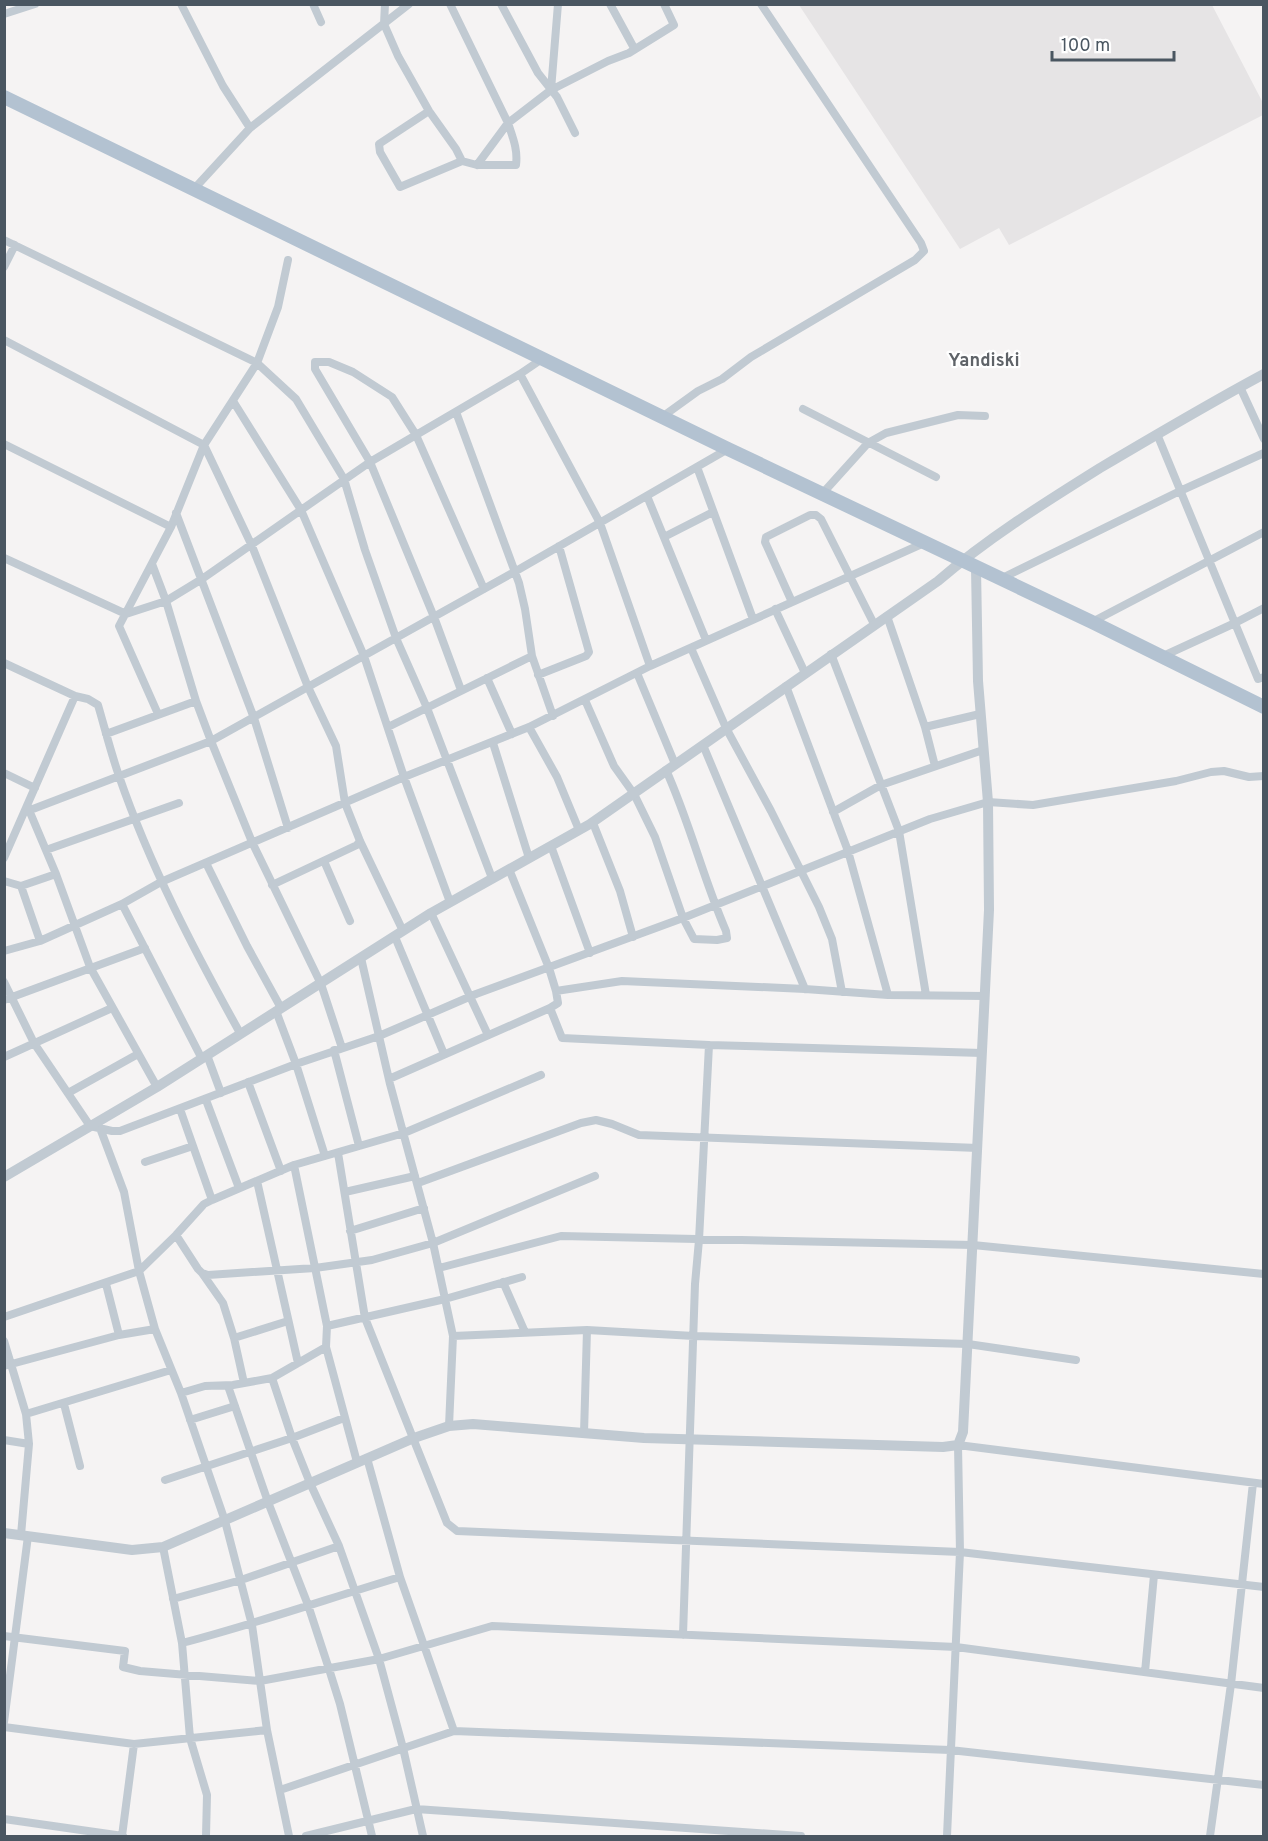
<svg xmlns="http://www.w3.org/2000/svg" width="1268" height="1841" viewBox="0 0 1268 1841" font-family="Overpass,sans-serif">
<rect width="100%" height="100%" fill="#f5f3f3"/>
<path fill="#e6e4e5" d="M 799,5 L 1212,5 L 1263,103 L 1263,115 L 1009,245 L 999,228 L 960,249 Z"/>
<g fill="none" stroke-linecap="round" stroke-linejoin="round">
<path stroke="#c1cad2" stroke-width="8" d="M 181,4 L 223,86 L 250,128
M 313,4 L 321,22
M 385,4 L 384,24 L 398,56 L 429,111 L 456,149 L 462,161
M 501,4 L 538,73 L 557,97 L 575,133
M 610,4 L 634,48
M 4,14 L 35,4
M 551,90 L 558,4
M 429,111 L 379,144 L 380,152 L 400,187 L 462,161 L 477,165 L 516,165 C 518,150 513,138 508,123 L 450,4
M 477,165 L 508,123 L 551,90 L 608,61 L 629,53 L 674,25 L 664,4
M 194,189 L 250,128 L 409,4
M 4,240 L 257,363 L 296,399 L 344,479 L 365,550 L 396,638 L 427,708 L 492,878
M 4,267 L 15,245
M 4,340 L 204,445 L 252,546 L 308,687 L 336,746 L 345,803 L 360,841 L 403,931
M 520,374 L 600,523 L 650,666
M 1240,387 L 1264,439
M 233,401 L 301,510 L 364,656 L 404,777 L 450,902
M 803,409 L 936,477
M 456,412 L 519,583 L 525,609 L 532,656 L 553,716
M 662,417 L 698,391 L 722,379 L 751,357 L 915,260 L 924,251 L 921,243 L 761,4
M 1157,434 L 1258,679 L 1264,677
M 4,444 L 171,527
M 697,467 L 753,619
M 822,494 L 868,443 L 886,433 L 958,415 L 985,416
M 647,496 L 706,640
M 176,513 L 254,718 L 288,828
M 664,537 L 713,512
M 4,558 L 126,614 L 166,601 L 202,579 L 370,462 L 520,374 L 542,359
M 152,564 L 166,601 L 196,701 L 211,741 L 252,842 L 321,984 L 342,1048
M 1000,579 L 1180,491 L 1264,453
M 792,602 L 765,542 L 766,537 L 810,515 L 816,515 L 821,519 L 874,624
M 775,609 L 805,673
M 887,616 L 925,727 L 935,766
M 1092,622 L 1264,532
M 691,648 L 726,728 L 771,811 L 819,907 L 832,939 L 842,992
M 831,654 L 899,831 L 926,995
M 1161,657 L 1235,623 L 1264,608
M 4,663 L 75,696 L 88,699 L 98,705 C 105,729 111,753 119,776 C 150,866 194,950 240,1033
M 637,673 L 675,764
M 538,675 L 586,656 L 589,652 L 559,546
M 487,678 L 512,734
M 786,686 L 848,851 L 888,995
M 461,690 L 434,617 L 370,462 L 315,369 L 315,362 L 329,362 L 353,372 L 392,397 L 416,435 L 484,589
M 585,700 L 614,766 L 634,794 L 655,837 L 683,918 L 694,939 L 717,940 L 727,938 L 726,931 C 703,878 690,823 666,770
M 158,714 L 119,626 L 171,527 L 204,445 L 257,363 L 278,307 L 288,260
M 388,727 L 532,656
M 529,727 L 557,777 L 579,830
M 925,727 L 980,714
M 106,734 L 196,701
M 493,743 L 529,858
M 703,745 L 805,989
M 4,773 L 35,788
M 29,810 L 56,874
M 25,812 L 211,741 L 516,571 L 728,449
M 833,812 L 881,785 L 983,750
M 593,823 L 620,891 L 633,937
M 551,846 L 590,953
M 46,850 L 179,803
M 4,858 L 75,696
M 324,861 L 350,921
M 206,863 L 247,946 L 281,1008
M 4,881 L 21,886 L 56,874 L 90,967 L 157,1087
M 272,885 L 357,845 L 360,841
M 21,886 L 40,941
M 122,904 L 202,1059
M 431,913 L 488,1035
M 395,937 L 444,1054
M 4,951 L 40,941 L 122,904 L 161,882 L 404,777 L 529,727 L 650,666 L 924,543
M 361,958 L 390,1084 L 433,1243 L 453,1336 L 449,1426
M 4,982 L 34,1043 L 90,1126 L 112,1131 L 120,1131 L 296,1064 L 379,1036 L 476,994 L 683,918 L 930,819 L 988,802 L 1033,805 L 1176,781 L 1211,772 L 1224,771 L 1249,777 L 1264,776
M 556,991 L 622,981 L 805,989 L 888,995 L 985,996
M 4,1000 L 145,948
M 550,1008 L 562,1038 L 709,1045 L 982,1053
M 276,1011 L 296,1064 L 325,1156
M 334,1050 L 359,1146
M 207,1055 L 221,1093
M 4,1057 L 112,1008
M 389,1079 L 550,1008 L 558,1003 L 556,991 L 549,968 L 509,869
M 248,1082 L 281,1171
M 68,1093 L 138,1054
M 206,1100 L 239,1188
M 180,1109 L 212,1200
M 100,1128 L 124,1192 L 139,1271 L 155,1329 L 181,1393 L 225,1521 L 252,1625 L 267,1730 L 289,1836
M 338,1153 L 365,1318 L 447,1523 L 457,1531 L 960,1552 L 1264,1587
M 145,1162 L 193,1146
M 294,1165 L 327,1326 L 326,1347 L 357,1462
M 257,1181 L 298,1363
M 418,1183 L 581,1123 L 596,1120 L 612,1124 L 639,1135 L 978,1148
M 345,1192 L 415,1176
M 350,1231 L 424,1208
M 176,1235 L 198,1269 L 202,1273 L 208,1275 L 315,1268 L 372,1260 L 433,1243 L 595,1176
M 439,1268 L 561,1236 L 973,1245 L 1264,1274
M 202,1273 L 223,1303 L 234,1338 L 244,1383
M 503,1282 L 525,1332
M 106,1284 L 119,1335
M 4,1317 L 139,1271 L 176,1235 L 204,1204 L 212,1200 L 294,1165 L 404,1133 L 541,1075
M 327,1326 L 445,1299 L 522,1277
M 453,1336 L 587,1330 L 694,1336 L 968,1344 L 1076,1360
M 234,1338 L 288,1321
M 4,1341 L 26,1414 L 29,1444 L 21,1535
M 4,1366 L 119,1335 L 155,1329
M 272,1378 L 292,1438 L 310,1483 L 339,1546 L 379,1659 L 403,1748 L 423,1836
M 228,1386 L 268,1502 L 308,1605 L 329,1669 L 340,1704 L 372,1836
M 181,1393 L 205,1386 L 233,1385 L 272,1378 L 326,1347
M 64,1404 L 80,1466
M 26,1414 L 171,1370
M 190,1420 L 235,1406
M 584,1433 L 587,1330
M 4,1440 L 29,1444
M 367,1458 L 400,1577 L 454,1731
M 165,1480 L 292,1438 L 344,1418
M 163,1547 L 182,1643 L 190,1738 L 207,1795 L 206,1836
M 173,1599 L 241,1580 L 339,1546
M 683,1635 L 695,1284 L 699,1240 L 709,1045
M 4,1636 L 125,1651 L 123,1667 L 140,1671 L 260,1681 L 379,1659 L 492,1626 L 956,1647 L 1264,1688
M 182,1643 C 255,1624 327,1599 400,1577
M 1145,1672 L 1154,1575
M 4,1722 L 28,1536
M 4,1727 L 134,1744 L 267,1730
M 280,1790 L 454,1731 L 950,1750 L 1264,1785
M 4,1819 L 123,1836
M 122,1836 L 134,1744
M 306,1836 L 416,1809 L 801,1836
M 947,1836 L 960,1552 L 958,1445 L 1264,1484
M 1210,1836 L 1231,1684 L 1253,1483"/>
<path stroke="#c1cad2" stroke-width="10" d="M 4,1177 L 157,1087 L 431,913 L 590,824 L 938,581 C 988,538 1044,503 1100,468 C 1154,436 1208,404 1264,374
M 4,1533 L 132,1550 L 163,1547 L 414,1438 L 449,1426 L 473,1424 L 644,1438 L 943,1447 L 958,1445 L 963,1432 L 989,910 L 988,802 L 978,681 L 976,568"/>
<path stroke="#b3c2d1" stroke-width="14" d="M 4,97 L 728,449 L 1092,622 L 1264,707"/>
</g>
<g text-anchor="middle" stroke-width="4.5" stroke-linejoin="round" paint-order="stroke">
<g font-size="18" font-weight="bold" fill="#5f6368" stroke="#fff">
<text x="984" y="366">Yandiski</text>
</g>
</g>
<rect width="1268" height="1841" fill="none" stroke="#4a5661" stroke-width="12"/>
<path d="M1052 51v9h122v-9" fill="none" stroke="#4a5661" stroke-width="3"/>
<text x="1061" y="51" font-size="18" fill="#4a5661" stroke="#ffffff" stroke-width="4.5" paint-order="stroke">100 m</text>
</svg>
